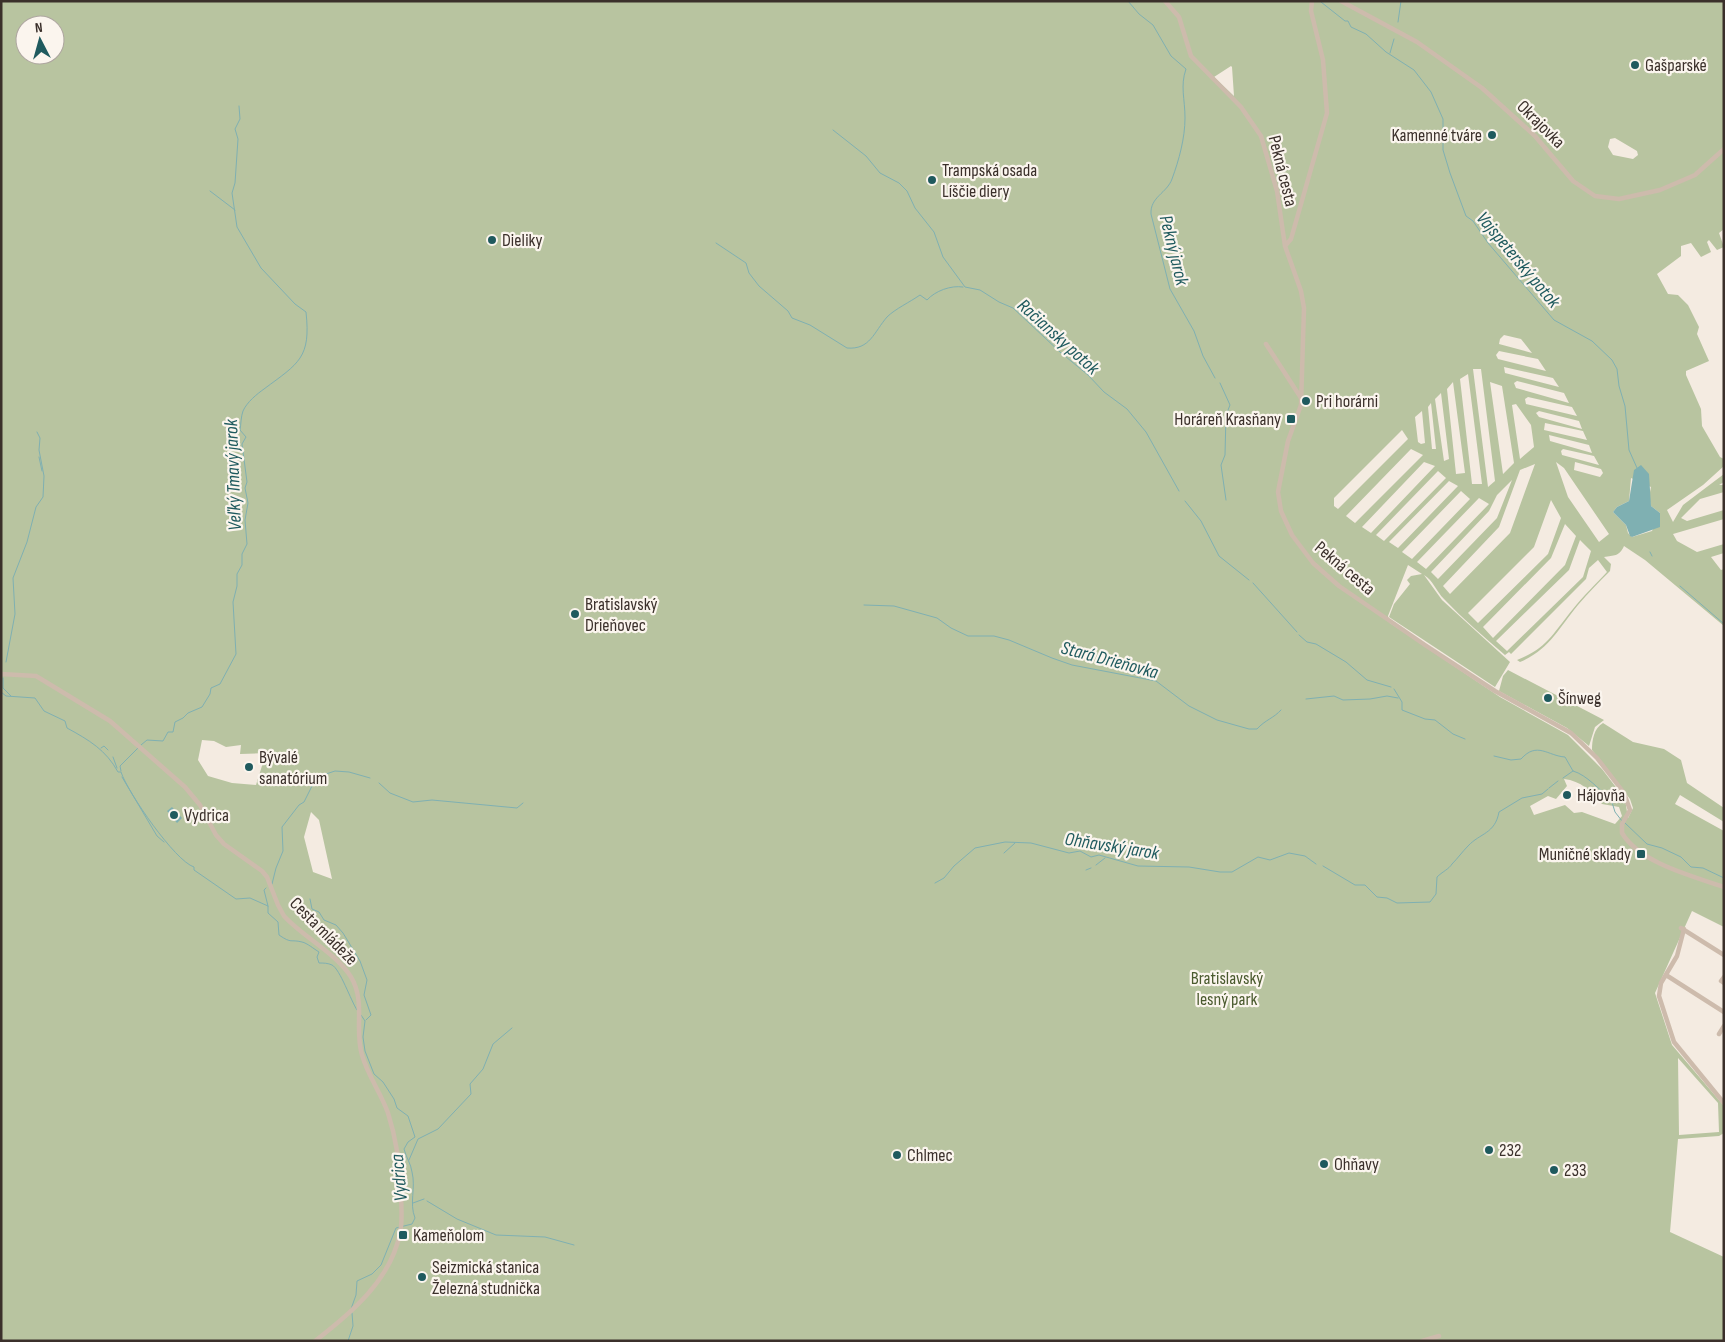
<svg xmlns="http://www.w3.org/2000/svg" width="1725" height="1342" viewBox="0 0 1725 1342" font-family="'Sofia Sans Condensed',sans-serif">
<rect width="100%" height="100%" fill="#f4ebe1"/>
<path fill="#b8c4a0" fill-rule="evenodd" d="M 1,1 L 1724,1 L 1724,229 L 1719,233 L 1724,247 L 1717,250 L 1709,240 L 1707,242 L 1711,252 L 1701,257 L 1691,243 L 1681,246 L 1681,256 L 1657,274 L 1668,294 L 1678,295 L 1688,305 L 1699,327 L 1697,334 L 1709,361 L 1686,371 L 1686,375 L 1701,409 L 1702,426 L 1720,457 L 1724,459 L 1724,466 L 1703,485 L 1667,510 L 1673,522 L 1683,505 L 1724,474 L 1724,482 L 1719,485 L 1724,485 L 1724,492 L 1700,499 L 1681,518 L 1687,521 L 1724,510 L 1724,519 L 1673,534 L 1677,541 L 1697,552 L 1724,544 L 1724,553 L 1711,557 L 1721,570 L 1724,569 L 1724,626 L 1645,560 L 1624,546 C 1619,557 1614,555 1604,557 L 1611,564 L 1610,571 C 1599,582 1588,593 1578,605 C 1558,629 1550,649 1520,662 L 1517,660 C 1548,648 1553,633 1573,609 C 1583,596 1596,584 1607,572 L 1598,560 L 1589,568 L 1586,579 L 1511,654 L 1509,652 L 1505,655 C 1484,637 1463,619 1444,599 C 1436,591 1433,580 1424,575 L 1442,600 L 1510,662 L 1495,687 L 1389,617 L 1394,604 L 1410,584 L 1407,580 L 1411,576 L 1422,574 L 1408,565 L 1388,616 L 1390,623 L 1500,697 L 1568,735 L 1602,769 L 1625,799 L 1628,818 L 1633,808 L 1630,799 L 1592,750 C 1592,740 1594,728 1603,723 L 1633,742 L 1664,749 L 1681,760 L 1687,783 L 1724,808 L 1724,822 L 1680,795 L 1675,804 L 1724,831 L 1724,927 L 1692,911 L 1655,993 L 1672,1045 L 1724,1106 L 1724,1133 L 1719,1136 L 1678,1139 L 1670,1232 L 1724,1257 L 1724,1341 L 1,1341 ZM 25,25 L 55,25 L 55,55 L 25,55 ZM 1231,66 L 1232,67 L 1234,96 L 1214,77 ZM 1615,138 L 1637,151 L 1638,155 L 1633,159 L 1613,155 L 1608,147 L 1610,139 ZM 1504,335 L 1521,339 L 1532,353 L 1499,344 L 1500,339 ZM 1499,351 L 1538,359 L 1546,371 L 1498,359 L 1496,355 ZM 1504,367 L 1553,378 L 1559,387 L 1505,373 ZM 1473,369 L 1481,369 L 1495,481 L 1488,487 ZM 1468,374 L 1482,484 L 1472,484 L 1460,379 ZM 1517,381 L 1564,393 L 1569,403 L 1516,388 L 1514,383 ZM 1453,382 L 1465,473 L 1456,474 L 1447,389 ZM 1490,382 L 1502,386 L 1514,463 L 1503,474 ZM 1441,393 L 1449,459 L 1444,461 L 1435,399 ZM 1528,397 L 1572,407 L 1577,416 L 1526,404 L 1525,399 ZM 1431,403 L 1436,449 L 1432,449 L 1428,407 ZM 1516,404 L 1531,425 L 1534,447 L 1520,459 L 1512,405 ZM 1422,411 L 1425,443 L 1421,444 L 1418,442 L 1415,417 ZM 1539,411 L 1579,421 L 1582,429 L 1539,417 L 1536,413 ZM 1545,423 L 1583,431 L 1587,440 L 1544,430 ZM 1402,430 L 1408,439 L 1338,509 L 1334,506 L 1334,498 ZM 1549,435 L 1589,445 L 1592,453 L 1550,441 ZM 1411,449 L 1423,455 L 1355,523 L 1346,516 ZM 1563,449 L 1594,456 L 1599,465 L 1562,455 L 1561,451 ZM 1424,462 L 1435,466 L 1371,533 L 1362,527 ZM 1556,462 L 1564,468 L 1609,534 L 1599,542 L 1568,497 ZM 1575,462 L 1601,469 L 1603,473 L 1600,477 L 1574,470 ZM 1535,464 L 1510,533 L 1450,594 L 1443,586 L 1499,527 L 1520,470 ZM 1438,471 L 1446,478 L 1384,541 L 1376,535 ZM 1631,478 L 1651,487 L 1649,497 L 1651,506 L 1660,513 L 1652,531 L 1632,537 L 1628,533 L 1626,525 L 1613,512 L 1617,507 L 1629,501 ZM 1512,480 L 1497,518 L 1438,579 L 1431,572 L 1489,511 L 1497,495 ZM 1449,481 L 1458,486 L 1398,548 L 1389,542 ZM 1461,491 L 1470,499 L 1412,559 L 1402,552 ZM 1479,498 L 1489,504 L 1426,569 L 1417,562 ZM 1551,500 L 1561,518 L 1548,554 L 1478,623 L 1468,613 L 1534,547 ZM 1565,524 L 1576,536 L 1565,565 L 1493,638 L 1483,627 L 1551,558 ZM 1580,540 L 1591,551 L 1583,577 L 1507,651 L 1496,641 L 1569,570 ZM 202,740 L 214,741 L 226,747 L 241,745 L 240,754 L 266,753 L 256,785 L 232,783 L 208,776 L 198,760 ZM 1564,779 C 1581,781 1591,791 1602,804 L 1619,807 L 1622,816 L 1615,824 L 1582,812 L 1574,813 L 1565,805 L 1534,815 L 1530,806 L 1548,796 L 1556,799 L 1567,786 ZM 311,812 L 319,820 L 332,879 L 313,872 L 304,837 ZM 1678,1058 L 1718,1103 L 1719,1132 L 1679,1135 Z
M 1508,670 L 1604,720 L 1595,727 L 1589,746 L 1567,728 L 1499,691 L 1503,676 Z"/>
<path fill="#7fb0b2" d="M 1641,465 L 1649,474 L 1651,506 L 1660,513 L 1660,527 L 1632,537 L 1630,536 L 1626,525 L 1613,512 L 1617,507 L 1629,501 L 1634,470 Z
M 172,807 L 182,818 L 177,823 L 167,811 Z"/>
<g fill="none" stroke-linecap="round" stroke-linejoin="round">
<path stroke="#7fb0b2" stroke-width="1" d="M 1128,1 L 1139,14 L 1153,25 L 1171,56 L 1186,69 C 1180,86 1185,99 1185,118 C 1185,138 1179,160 1172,179 C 1167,193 1150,197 1151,214 L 1170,289 L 1194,331 L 1203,356 L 1215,378
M 1321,2 L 1345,21 L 1348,21 L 1351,27 L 1366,34 L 1386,52 L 1414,70 L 1431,92 L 1443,119 L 1443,150 L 1450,173 L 1466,216 L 1473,221 L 1488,243 L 1554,320 L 1592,341 L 1612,360 L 1617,369 L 1619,386 L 1625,406 L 1629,450 L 1637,468
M 1398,22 L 1401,1
M 1390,53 L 1394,39
M 833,130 L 866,156 L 880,173 L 899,183 L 907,191 L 915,208 L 934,232 L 943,257 L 965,287 L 980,290 L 999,302 L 1013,308 L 1060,352 L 1088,375 L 1104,392 L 1127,409 L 1146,432 L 1179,491
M 210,191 L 235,210
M 716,243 L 746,263 L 749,273 L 759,286 L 788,311 L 792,318 L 810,325 L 847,348 C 870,350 874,332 887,317 C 895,309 910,302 920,295 L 927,300 C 935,291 951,285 963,287
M 1220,383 L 1230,405 L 1226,415 L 1225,455 L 1221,465 L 1226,500
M 39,457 L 42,471
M 1185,501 L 1201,521 L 1219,556 L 1249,580
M 1650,552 L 1652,556
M 1253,583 L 1297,632
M 1680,586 L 1724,624
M 864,605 L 894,606 L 937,618 L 951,628 L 968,636 L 994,636 L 1009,640 L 1052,658 L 1072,665 L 1156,681 L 1189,706 L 1217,720 L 1249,729 L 1257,729 C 1265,720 1274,718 1281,710
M 1299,635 L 1307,642 L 1316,644 L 1346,662 L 1367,680 L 1391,687
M 6,662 L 15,614 L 13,578 L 27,542 L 36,507 L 43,497 L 44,476 L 39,450 L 40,438 L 37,432
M 3,678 L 3,688 L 11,696
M 1394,689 L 1402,702 L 1402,710 L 1425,719 L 1435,720 L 1453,734 L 1465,739
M 1,692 L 6,696 L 35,698 L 44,711 L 65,721 L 67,728 C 89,740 106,750 118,772 L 121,772 C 128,793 175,861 194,867 L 194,870 L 236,899 L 250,898 L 268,906 L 268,913 L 278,922 L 279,935 C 292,944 290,939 302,942 C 307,943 314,949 319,952 L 317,957 L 319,963 C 323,963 328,963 332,965 C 340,969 351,1001 357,1010
M 1306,699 L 1334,696 L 1343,700 L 1370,699 L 1387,696 L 1398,698
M 141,745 L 147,740 L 163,741 L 168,732 L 173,732 L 175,722 L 183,718 L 188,713 L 202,707 L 210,694 L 211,688 L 220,684 L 236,654 L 233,602 L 237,586 L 237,574 L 242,565 L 242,554 L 247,544 L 245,520 L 248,503 L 245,488 L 247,482 L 242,444 L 246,437 L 240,430 C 241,424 241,416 243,411 C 247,402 257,394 264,389 C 299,363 311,358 306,312 L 295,304 L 261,268 L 237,227 L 232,193 L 235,183 L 238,139 L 235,129 L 240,119 L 239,106
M 101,748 L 104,746 L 108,750
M 1494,756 L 1511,760 L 1521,759 C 1537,741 1548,756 1565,757 L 1573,771 C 1587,775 1599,790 1611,799 L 1615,812 L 1622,821
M 113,757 L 117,768
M 121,771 L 120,766 L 138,748
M 122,777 L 157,836 L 164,842
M 1563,778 L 1573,771
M 379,783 L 390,793 L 413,802 L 432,800 L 517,808 L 523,803
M 1549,788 L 1558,781
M 1625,823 L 1647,844 L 1662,848 L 1681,857 L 1691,867 L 1703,868 L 1724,878
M 1004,853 L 1015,843
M 1096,865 L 1105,858
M 1323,866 L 1355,885 L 1365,885 L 1377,897 L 1387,898 L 1397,903 L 1430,902 L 1436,894 L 1437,877 C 1442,872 1449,869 1452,864 C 1458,858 1462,852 1468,846 C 1480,833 1495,834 1499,812 L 1522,798 L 1542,794 L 1548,789
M 1086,870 L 1091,868
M 935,883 L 944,878 L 954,866 L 975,848 L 1005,842 L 1031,843 L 1069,853 L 1080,851 L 1091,857 L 1099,855 L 1138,866 L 1189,867 L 1220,872 L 1232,872 L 1258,857 L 1270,860 L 1289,853 L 1305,856 L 1316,864
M 272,884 L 276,868 L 283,851 L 282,827 L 299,805 L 304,802 L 312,786 L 326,774 L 335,771 L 349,772 L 370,778
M 266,888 L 264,890 L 268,906
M 310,899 L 312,909 L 319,912 L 324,920 L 336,925 L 343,933 L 360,961 L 367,980 L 364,995 L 371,1015 L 366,1020
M 409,1160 L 418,1139 L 438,1129 L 471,1094 L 470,1084 L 483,1069 L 493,1044 L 512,1028
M 427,1201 L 457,1219 L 496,1235 L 545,1237 L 574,1245
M 413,1203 L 424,1199
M 351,1309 L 356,1295 L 357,1281 L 372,1274 L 381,1265 L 396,1228 L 412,1224 L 415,1218 C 409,1203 416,1188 412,1172 C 411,1164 406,1157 404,1149 L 408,1142 L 415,1137 L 408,1116 L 397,1108 L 394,1099 L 383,1082 L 374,1074 L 365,1051 L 363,1037 L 365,1021 L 361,1015
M 348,1341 L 353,1326 L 352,1313"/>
<path stroke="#cdbbac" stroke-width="4.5" d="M 1165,1 L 1179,17 L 1191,56 L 1241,107 L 1261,136 L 1277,191 L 1285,246 L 1301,291 L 1304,308 L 1301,405 L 1288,441 L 1278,492 L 1281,511 L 1292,535 L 1313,563 L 1339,586 L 1425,645 L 1495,691 L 1571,733 L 1597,758 L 1624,793 L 1630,810 L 1622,824 L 1622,833 C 1640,863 1692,876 1724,887
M 1341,1 L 1417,42 L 1482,88 L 1535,136 L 1573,181 L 1595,196 L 1619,199 L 1660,190 L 1695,175 L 1724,149
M 1285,246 L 1291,239 L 1327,113 L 1323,60 L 1311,11 L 1312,1
M 1266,344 L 1301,398
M 1,674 L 36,676 L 110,721 L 185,787 L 200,805 L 216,835 L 224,844 L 262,871 L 267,877 L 278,905 L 284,916 C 303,937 336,953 351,977 C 366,1002 354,1029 362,1055 C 368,1076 381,1093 388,1113 C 396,1138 400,1166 401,1192 C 401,1206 403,1220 400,1233 C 391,1280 350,1314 315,1341
M 1681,928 L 1724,955
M 1684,929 L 1677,956 L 1661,983 L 1659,996 L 1674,1042 L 1724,1103
M 1666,975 L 1724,1012
M 1724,977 L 1721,981 L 1724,983
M 1719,1034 L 1724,1026
M 1422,1341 L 1439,1336"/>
</g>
<g fill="#1f5a5e" stroke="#fbf5ee" stroke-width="2">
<circle cx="1635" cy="65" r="5"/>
<circle cx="1492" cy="135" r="5"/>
<circle cx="932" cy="180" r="5"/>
<circle cx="492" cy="240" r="5"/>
<circle cx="1306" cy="401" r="5"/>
<rect x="1286" y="414" width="10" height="10" rx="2.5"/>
<circle cx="575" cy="614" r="5"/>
<circle cx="1548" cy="698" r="5"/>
<circle cx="249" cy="767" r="5"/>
<circle cx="1567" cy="795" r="5"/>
<circle cx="174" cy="815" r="5"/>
<rect x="1636" y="849" width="10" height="10" rx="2.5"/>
<circle cx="1489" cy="1150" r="5"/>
<circle cx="897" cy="1155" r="5"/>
<circle cx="1324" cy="1164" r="5"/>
<circle cx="1554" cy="1170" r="5"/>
<rect x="398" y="1230" width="10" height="10" rx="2.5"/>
<circle cx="422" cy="1277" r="5"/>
</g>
<g text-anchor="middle" stroke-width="4.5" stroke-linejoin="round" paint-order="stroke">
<g font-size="18" fill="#3b302b" stroke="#fbf5ee" text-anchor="start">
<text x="1645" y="71">Gašparské</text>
<text x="1482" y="141" text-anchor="end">Kamenné tváre</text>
<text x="942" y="176">Trampská osada<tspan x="942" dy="21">Líščie diery</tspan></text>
<text x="502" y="246">Dieliky</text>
<text x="1316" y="407">Pri horárni</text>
<text x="1281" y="425" text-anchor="end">Horáreň Krasňany</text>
<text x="585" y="610">Bratislavský<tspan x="585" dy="21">Drieňovec</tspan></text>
<text x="1558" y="704">Šínweg</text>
<text x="259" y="763">Bývalé<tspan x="259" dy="21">sanatórium</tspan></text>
<text x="1577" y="801">Hájovňa</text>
<text x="184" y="821">Vydrica</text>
<text x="1631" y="860" text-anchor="end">Muničné sklady</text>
<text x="1499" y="1156">232</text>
<text x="907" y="1161">Chlmec</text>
<text x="1334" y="1170">Ohňavy</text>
<text x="1564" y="1176">233</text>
<text x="413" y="1241">Kameňolom</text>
<text x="432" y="1273">Seizmická stanica<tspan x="432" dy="21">Železná studnička</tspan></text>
</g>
<g font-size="18" fill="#3b302b" stroke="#fbf5ee">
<text transform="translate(1541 124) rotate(45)" y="6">Okrajovka</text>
<text transform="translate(1283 171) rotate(76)" y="6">Pekná cesta</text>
<text transform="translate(1345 568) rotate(40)" y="6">Pekná cesta</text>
<text transform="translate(324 931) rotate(45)" y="6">Cesta mládeže</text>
</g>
<g font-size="18" fill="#4a5a2e" stroke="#fbf5ee">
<text x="1227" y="984">Bratislavský<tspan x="1227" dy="21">lesný park</tspan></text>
</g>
<g font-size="19" font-style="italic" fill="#1f5a5e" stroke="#fbf5ee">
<text transform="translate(1175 250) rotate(76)" y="7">Pekný jarok</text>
<text transform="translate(1519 259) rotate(50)" y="7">Vajspeterský potok</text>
<text transform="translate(1059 336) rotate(42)" y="7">Račiansky potok</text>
<text transform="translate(232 475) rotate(-92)" y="7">Veľký Tmavý jarok</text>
<text transform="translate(1110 659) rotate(15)" y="7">Stará Drieňovka</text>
<text transform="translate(1112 845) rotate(9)" y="7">Ohňavský jarok</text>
<text transform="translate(398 1178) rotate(-95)" y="7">Vydrica</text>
</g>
</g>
<rect width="1725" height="1342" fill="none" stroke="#3b302b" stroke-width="5"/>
<g transform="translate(40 40) rotate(354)"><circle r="24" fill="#fbf5ee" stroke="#aea6a0"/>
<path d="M0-4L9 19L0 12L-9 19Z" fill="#1f5a5e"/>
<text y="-8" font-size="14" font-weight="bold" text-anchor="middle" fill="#3b302b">N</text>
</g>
</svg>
